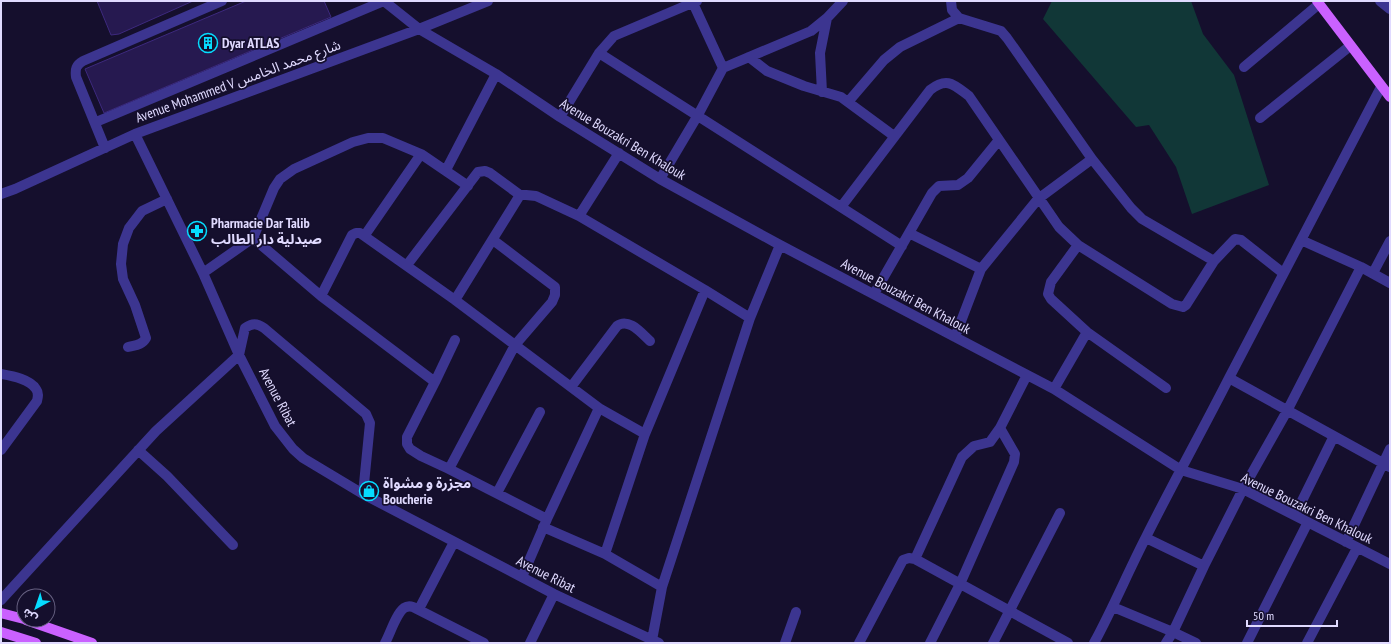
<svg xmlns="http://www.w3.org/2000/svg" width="1391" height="644" viewBox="0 0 1391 644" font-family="'PT Sans Narrow','Noto Sans Arabic',sans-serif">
<rect width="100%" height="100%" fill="#150f2d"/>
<path fill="#113737" d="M 1052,1 L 1191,1 L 1203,34 L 1234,75 L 1269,185 L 1192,214 L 1176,167 L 1149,125 L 1136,127 L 1043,19 Z"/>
<path fill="#261950" stroke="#3d297e" d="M 97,1 L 193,1 L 119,34 L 111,35 Z
M 246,1 L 324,1 L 331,17 L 104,113 L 85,69 Z"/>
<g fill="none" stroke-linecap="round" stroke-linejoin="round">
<path stroke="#3c3590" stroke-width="10" d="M 384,1 L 419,29 L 496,74 L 560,117 L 660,179 L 780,245 L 1054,389 L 1181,470 L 1243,489 L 1390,564
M 692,1 L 723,68
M 951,1 L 952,10 L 959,18 L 1001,31 L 1007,38 L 1092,159 L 1131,208 L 1142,219 L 1214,261
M 1380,1 L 1390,9
M 599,53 L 902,246
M 749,57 L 767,71 L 804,86 L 841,97 L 894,136
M 1244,67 L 1319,4
M 822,92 L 820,53 L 827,18
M 848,102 L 884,60 L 900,47 L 959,18
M 560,117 L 599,53 L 614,36 L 697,1
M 1260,118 L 1350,46
M 96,122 L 384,1
M 135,134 L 203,273 L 239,355 L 275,426 L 293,449 L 303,458 L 363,494 L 554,594 L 659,643
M 105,148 L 76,77 C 75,69 76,65 83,61 L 222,1
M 446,170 L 496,74
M 660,179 L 698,115 L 723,68 L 811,31 L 827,18 L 843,1
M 1,194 L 15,189 L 135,134 L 419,29 L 488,1
M 841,207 L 930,90 C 947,77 953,84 969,96 L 1059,227 L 1078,245 L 1172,304 L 1183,307 L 1186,305 L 1214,261 L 1235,239 L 1241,240 L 1283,273
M 579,216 L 619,153
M 909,233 L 981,269
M 365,235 L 421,154
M 253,238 L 274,188 L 280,179 L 294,169 L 353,142 L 368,138 L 383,138 L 421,154 L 468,186
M 1301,240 L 1361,267 L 1390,283
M 1078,245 L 1051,282 L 1048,294 L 1051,299 L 1087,332 L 1166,388
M 407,265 L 478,172 L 485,171 L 490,173 L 520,195
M 203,273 L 253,238 L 321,296 L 352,235 L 356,233 L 360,233 L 455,300 L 599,408 L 547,519 L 522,577
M 1373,273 L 1390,241
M 874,294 L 932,193 L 939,186 L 958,185 L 968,178 L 999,140
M 321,296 L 435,382
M 455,300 L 520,195 L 526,195 L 536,196 L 579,216 L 705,290 L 750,318
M 955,337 L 981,269 L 1038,199 L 1092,159
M 455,340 L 435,382 L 407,437 L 407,444 L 410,449 L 421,456 L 449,469 L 547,519
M 128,347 C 136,345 142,345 146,338 L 135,305 L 123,279 L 121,264 L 123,244 L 129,228 L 142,211 L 167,199
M 1,374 C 12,376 30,379 36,389 C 39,393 38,397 37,401 L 1,450
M 1229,378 L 1390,467
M 571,387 L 617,326 C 629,317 642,334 650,341
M 1054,389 L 1087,332
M 599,408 L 645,434
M 138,450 L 167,476 L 233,545
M 449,469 L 515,345 L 552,302 L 555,295 L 555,287 L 493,240
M 497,493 L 540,412
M 1295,515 L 1334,436
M 543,527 L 605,554 L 662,587
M 1146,538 L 1204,566
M 1346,542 L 1390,449
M 605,554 L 645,434 L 705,290
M 915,559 L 962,457 L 974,446 L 990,442 L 1000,428 L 1027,375
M 1,600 L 156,431 L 239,355 L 245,328 C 252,323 257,323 264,328 L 366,414 L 370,423 L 363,494
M 1113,607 L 1173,632 L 1196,643
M 419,609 L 454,542
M 652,640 L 662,587 L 750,318 L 780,245
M 385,643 C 390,634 396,614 404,608 C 407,606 410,606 413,607 L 484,643
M 530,643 L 554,594
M 785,643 L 796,612
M 859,643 L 903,560 L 909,558 L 915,559 L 1068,643
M 930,643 L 960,584 L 1014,462 L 1015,454 L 1000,428
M 993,643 L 1060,513
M 1094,643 C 1113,608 1128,572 1146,537 C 1173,483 1202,431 1229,378 L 1381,87
M 1166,643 L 1173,632 L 1204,566 L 1243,489 L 1287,411 L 1361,267
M 1247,643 L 1308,522
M 1307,643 L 1357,548"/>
<path stroke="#ca61ff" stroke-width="10" d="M 1317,1 L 1390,97
M 1,613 L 24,619
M 26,620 L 92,643
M 1,632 L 36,643"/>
</g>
<defs>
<g id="building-ring" transform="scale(1)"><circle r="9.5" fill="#150f2d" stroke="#06dcff" stroke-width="1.5"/><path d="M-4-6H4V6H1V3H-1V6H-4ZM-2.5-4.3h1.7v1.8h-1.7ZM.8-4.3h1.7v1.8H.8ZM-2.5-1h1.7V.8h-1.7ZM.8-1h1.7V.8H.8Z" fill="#06dcff"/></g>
<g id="pharmacy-ring" transform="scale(1)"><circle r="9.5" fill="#150f2d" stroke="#06dcff" stroke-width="1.5"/><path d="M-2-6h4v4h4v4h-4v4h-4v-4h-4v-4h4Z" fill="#06dcff"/></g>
<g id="shop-ring" transform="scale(1)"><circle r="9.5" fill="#150f2d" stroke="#06dcff" stroke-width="1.5"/><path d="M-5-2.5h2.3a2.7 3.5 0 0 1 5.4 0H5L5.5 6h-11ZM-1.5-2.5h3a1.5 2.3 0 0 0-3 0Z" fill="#06dcff"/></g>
</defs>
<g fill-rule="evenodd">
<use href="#building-ring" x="208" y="43"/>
<use href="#pharmacy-ring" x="197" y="231"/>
<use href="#shop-ring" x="369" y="491"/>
</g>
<g text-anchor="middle" stroke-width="3.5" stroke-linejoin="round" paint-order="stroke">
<g font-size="14" font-weight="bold" fill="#e0daff" stroke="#150f2d" text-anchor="start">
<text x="222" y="48">Dyar ATLAS</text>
<text x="211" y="228">Pharmacie Dar Talib<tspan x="211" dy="16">صيدلية دار الطالب</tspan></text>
<text x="383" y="488">مجزرة و مشواة<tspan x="383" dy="16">Boucherie</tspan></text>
</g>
<g font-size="14" fill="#e0daff" stroke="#150f2d">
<text transform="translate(238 81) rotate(-20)" y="5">Avenue Mohammed V شارع محمد الخامس</text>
<text transform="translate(623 139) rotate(31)" y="5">Avenue Bouzakri Ben Khalouk</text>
<text transform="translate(906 296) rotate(28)" y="5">Avenue Bouzakri Ben Khalouk</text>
<text transform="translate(278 397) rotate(62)" y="5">Avenue Ribat</text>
<text transform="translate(1307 508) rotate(26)" y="5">Avenue Bouzakri Ben Khalouk</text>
<text transform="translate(546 574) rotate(27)" y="5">Avenue Ribat</text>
</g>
</g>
<rect width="1391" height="644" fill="none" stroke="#e0daff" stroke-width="4"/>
<g transform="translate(36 608) rotate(220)"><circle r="19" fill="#150f2d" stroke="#666081"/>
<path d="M0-3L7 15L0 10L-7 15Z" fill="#06dcff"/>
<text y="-6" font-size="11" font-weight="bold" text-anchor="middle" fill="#e0daff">ش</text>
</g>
<path d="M1247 620v6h90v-6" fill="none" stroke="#e0daff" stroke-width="2"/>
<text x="1253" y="620" font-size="12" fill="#e0daff" stroke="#150f2d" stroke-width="3" paint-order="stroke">50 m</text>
</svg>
